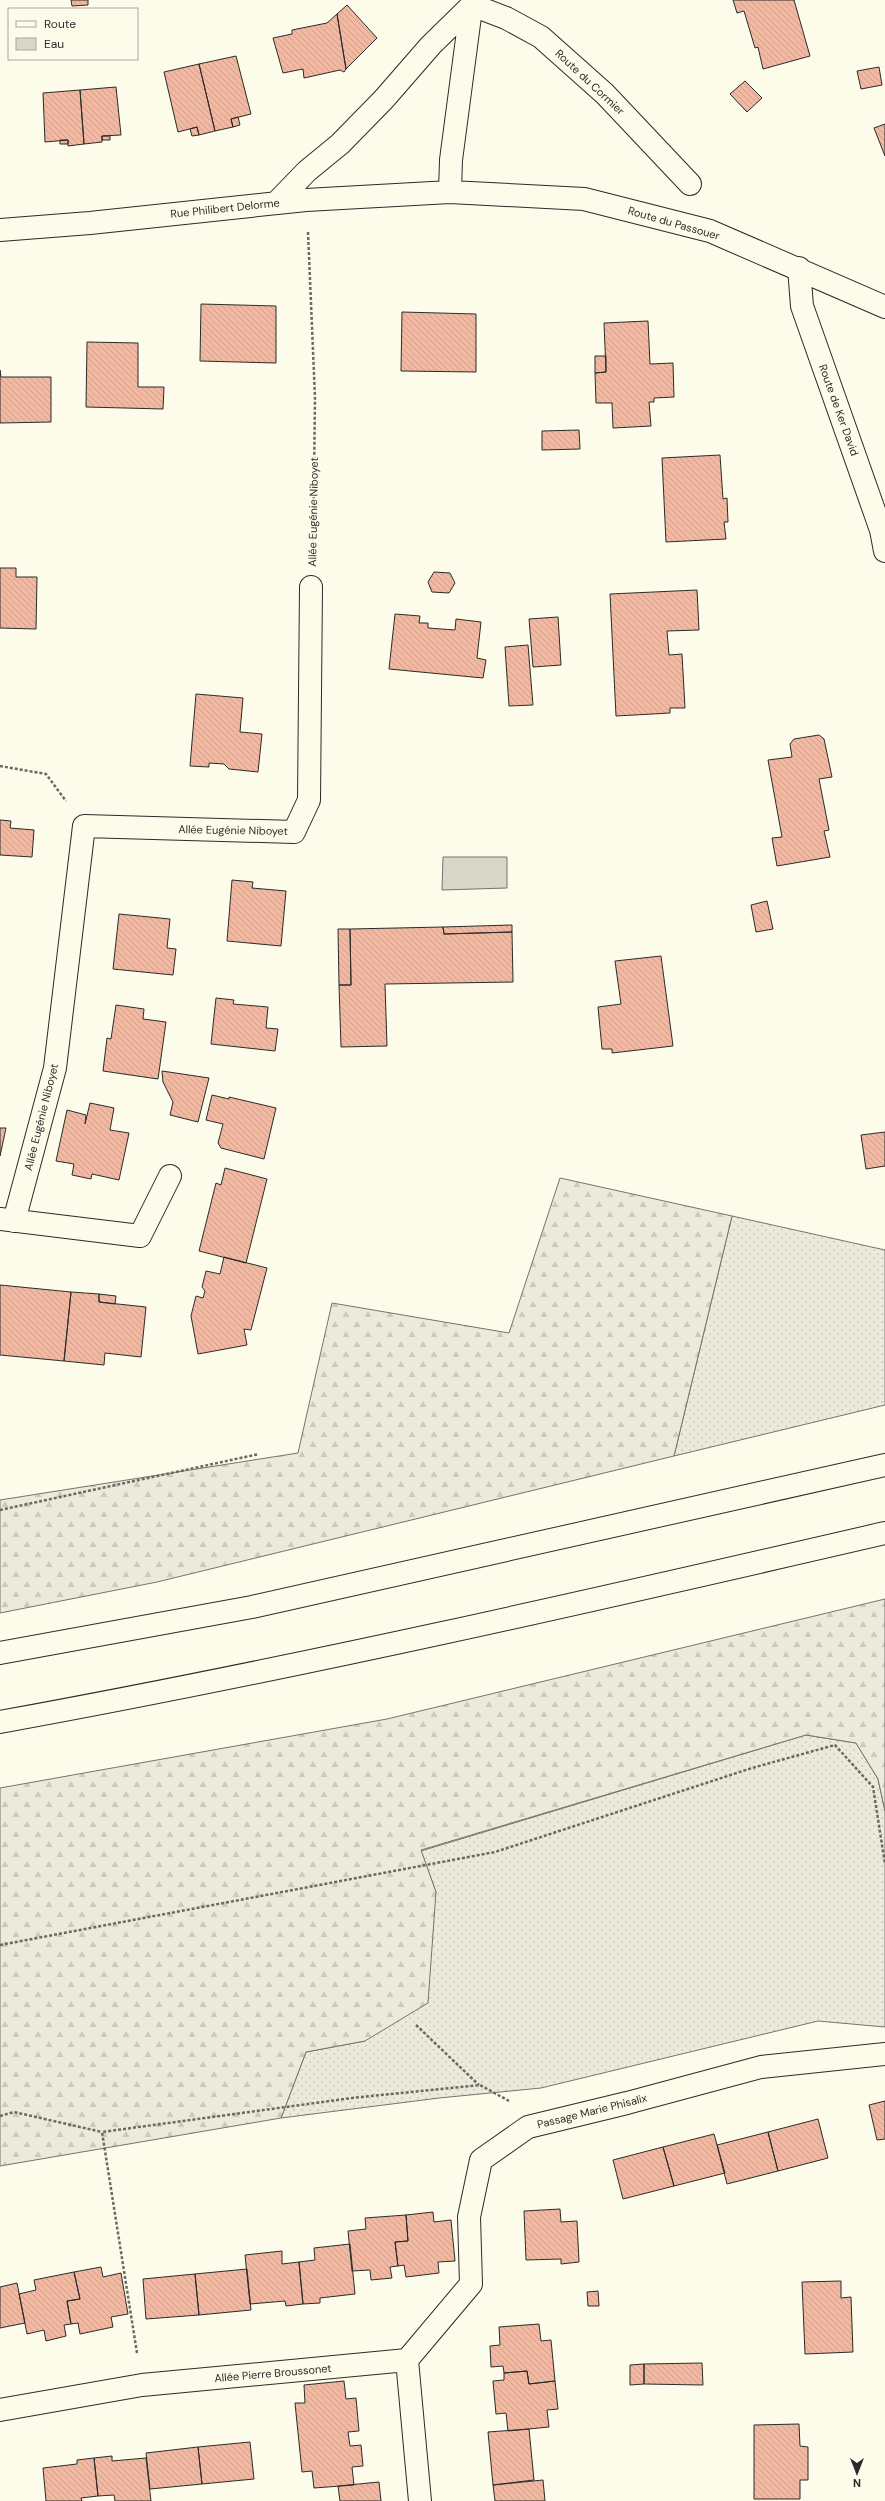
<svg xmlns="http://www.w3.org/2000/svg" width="885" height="2501" viewBox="0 0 885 2501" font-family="'DM Sans',sans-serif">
<defs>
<pattern id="grass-dots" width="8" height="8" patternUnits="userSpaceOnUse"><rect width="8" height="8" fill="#ecebdb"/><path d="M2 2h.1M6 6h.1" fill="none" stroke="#cbcabc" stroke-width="1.8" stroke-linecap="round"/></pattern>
<pattern id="forest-firs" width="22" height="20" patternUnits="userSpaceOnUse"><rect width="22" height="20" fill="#ecebdb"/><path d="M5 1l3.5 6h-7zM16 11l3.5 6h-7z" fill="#cbcabc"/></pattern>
<pattern id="building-back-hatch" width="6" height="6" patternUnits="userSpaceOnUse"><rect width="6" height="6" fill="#f2b8a0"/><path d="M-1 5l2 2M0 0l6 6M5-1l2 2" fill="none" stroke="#d09e8a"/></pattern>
</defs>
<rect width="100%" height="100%" fill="#fdfbea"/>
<path fill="url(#grass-dots)" stroke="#74746e" d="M 732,1216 L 885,1250 L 885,1405 L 674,1456 Z
M 806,1735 L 856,1743 L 878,1779 L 885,1811 L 885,2027 L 818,2021 L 541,2088 L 439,2098 L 281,2118 L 306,2052 L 365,2041 L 436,1892 L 421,1851 Z"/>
<path fill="url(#forest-firs)" stroke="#74746e" d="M 560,1178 L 732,1216 L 674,1456 L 157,1582 L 0,1613 L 0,1500 L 298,1453 L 332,1303 L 509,1333 Z
M 885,1599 L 885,1811 L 878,1779 L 856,1743 L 806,1735 L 421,1850 L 436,1892 L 428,2003 L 365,2041 L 306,2052 L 281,2118 L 0,2166 L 0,1788 L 387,1719 Z"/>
<path fill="#d8d7c9" stroke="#74746e" d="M 443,857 L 507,857 L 507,888 L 442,890 Z"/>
<path fill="url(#building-back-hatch)" stroke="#2b2b2b" d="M 71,0 L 88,0 L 88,5 L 72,6 Z
M 733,0 L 794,0 L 810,56 L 763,69 L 758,47 L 755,48 L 744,11 L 737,13 Z
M 347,5 L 377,38 L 346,69 L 337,14 Z
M 337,14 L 346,69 L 344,72 L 340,70 L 304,78 L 303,69 L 283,73 L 273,38 L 292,34 L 292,30 L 327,23 Z
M 236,56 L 251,114 L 231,119 L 233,127 L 215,131 L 199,64 Z
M 199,64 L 215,131 L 199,135 L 197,127 L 178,132 L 164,72 Z
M 879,67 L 882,85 L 861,89 L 857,71 Z
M 745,81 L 762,98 L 747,112 L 730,94 Z
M 116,87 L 121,135 L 102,136 L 102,142 L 84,144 L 80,90 Z
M 80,90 L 84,144 L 68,146 L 68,140 L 45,142 L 43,93 Z
M 238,117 L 240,125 L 233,127 L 231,119 Z
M 885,124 L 885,156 L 874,128 Z
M 197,127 L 199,135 L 192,136 L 190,129 Z
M 102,136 L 110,136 L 110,140 L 102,140 Z
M 60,140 L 68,140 L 68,144 L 60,144 Z
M 201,304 L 276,306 L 276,363 L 200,361 Z
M 402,312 L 476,314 L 476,372 L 401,371 Z
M 648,321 L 650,364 L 673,363 L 674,397 L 654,398 L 654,402 L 649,402 L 651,426 L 613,428 L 612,403 L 596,403 L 595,373 L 606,372 L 604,323 Z
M 87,342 L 138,343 L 138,387 L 164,387 L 163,409 L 86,407 Z
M 595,356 L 606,356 L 606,372 L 595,373 Z
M 0,370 L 1,377 L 51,377 L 51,422 L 0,423 Z
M 579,430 L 580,449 L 542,450 L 542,431 Z
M 720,455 L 723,499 L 727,498 L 728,522 L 724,522 L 726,539 L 666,542 L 662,458 Z
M 0,568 L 16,568 L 16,577 L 37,577 L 36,629 L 0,628 Z
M 434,572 L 450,573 L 455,583 L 449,593 L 432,592 L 428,582 Z
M 697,590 L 699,630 L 667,631 L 669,655 L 682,654 L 685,708 L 670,708 L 670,713 L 616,716 L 610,594 Z
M 395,614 L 420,616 L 419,623 L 428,623 L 428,628 L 455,630 L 456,619 L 481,622 L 477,658 L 486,660 L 483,678 L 389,669 Z
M 558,617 L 561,665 L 533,667 L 529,619 Z
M 528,645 L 533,705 L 509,706 L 505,647 Z
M 196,694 L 243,698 L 240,732 L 262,734 L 258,772 L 229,769 L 224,764 L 209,763 L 209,767 L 190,766 Z
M 819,735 L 824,739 L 832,777 L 819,779 L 829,830 L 824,831 L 830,857 L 777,866 L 772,838 L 782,837 L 768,760 L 792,757 L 790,744 L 794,739 Z
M 0,820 L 11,821 L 10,828 L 34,830 L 32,857 L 0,855 Z
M 232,880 L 253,882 L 252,888 L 286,891 L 281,946 L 227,941 Z
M 767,901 L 773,929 L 756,932 L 751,905 Z
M 119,914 L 170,919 L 167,948 L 176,949 L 173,975 L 113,969 Z
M 512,925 L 512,932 L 444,934 L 443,927 Z
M 443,927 L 444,934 L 512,932 L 513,982 L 385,984 L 387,1046 L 341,1047 L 339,985 L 351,985 L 350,929 Z
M 338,929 L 350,929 L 351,985 L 339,985 Z
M 661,956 L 673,1046 L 612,1053 L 612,1049 L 602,1049 L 598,1007 L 621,1004 L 615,961 Z
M 216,998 L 234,1000 L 233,1004 L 268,1007 L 266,1028 L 278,1029 L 275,1051 L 211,1044 Z
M 116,1005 L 144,1009 L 143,1019 L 166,1022 L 158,1079 L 103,1071 L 107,1038 L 111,1039 Z
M 162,1071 L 209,1078 L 198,1122 L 170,1115 L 173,1102 L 163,1082 Z
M 212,1095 L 229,1099 L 229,1097 L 276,1108 L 264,1159 L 221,1148 L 218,1143 L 223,1124 L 206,1120 Z
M 90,1103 L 114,1108 L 110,1130 L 129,1133 L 119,1180 L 92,1174 L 91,1179 L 72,1175 L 74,1164 L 56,1161 L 67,1110 L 86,1115 L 85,1124 Z
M 0,1128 L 6,1128 L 0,1156 Z
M 885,1132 L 885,1166 L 866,1169 L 861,1135 Z
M 225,1168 L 267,1179 L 246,1263 L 199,1251 L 216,1183 L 221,1185 Z
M 224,1257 L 267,1268 L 251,1330 L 244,1329 L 247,1345 L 198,1354 L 191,1316 L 196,1296 L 203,1298 L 205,1291 L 202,1287 L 206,1271 L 220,1274 Z
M 0,1285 L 71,1292 L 64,1361 L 0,1355 Z
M 71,1292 L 99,1294 L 99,1302 L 146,1307 L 141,1357 L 105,1353 L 104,1365 L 64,1361 Z
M 99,1294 L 116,1296 L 115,1304 L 99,1302 Z
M 885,2101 L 885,2139 L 877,2140 L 869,2105 Z
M 818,2119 L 828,2158 L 778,2171 L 768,2132 Z
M 768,2132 L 778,2171 L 727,2184 L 717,2145 Z
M 714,2134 L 725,2173 L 674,2186 L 663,2147 Z
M 663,2147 L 674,2186 L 623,2199 L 613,2160 Z
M 560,2209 L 561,2222 L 577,2221 L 579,2262 L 561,2264 L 561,2259 L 526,2260 L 524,2211 Z
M 433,2212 L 434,2222 L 451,2220 L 455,2261 L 438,2262 L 439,2273 L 406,2277 L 404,2265 L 398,2266 L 395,2242 L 408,2241 L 406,2215 Z
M 406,2215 L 408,2241 L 395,2242 L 398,2266 L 390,2267 L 392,2278 L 371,2280 L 370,2270 L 352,2271 L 348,2231 L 366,2229 L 365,2218 Z
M 350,2244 L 355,2294 L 320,2298 L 320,2303 L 303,2304 L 299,2262 L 315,2260 L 314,2248 Z
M 282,2251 L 282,2264 L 299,2262 L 303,2304 L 286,2306 L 285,2301 L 250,2304 L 245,2255 Z
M 101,2267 L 103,2277 L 121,2273 L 128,2314 L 111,2317 L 113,2327 L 80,2334 L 78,2323 L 71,2324 L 67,2301 L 80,2299 L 74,2272 Z
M 247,2269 L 251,2310 L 199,2315 L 195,2274 Z
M 74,2272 L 80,2299 L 67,2301 L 71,2324 L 64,2325 L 66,2336 L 46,2341 L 44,2330 L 27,2334 L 19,2294 L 36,2290 L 34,2280 Z
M 195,2274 L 199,2315 L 146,2319 L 143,2279 Z
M 841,2281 L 841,2298 L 851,2297 L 853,2352 L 805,2354 L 802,2282 Z
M 17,2283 L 25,2323 L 0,2328 L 0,2287 Z
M 598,2291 L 599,2306 L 588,2306 L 587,2292 Z
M 539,2324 L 541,2341 L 551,2340 L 555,2381 L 529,2384 L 527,2371 L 504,2373 L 503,2366 L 491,2367 L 490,2346 L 500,2345 L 499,2327 Z
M 702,2363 L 703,2385 L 644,2384 L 644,2364 Z
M 644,2364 L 644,2384 L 630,2385 L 630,2365 Z
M 527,2371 L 529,2384 L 555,2381 L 558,2409 L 547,2410 L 549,2427 L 508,2431 L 506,2413 L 496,2414 L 493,2381 L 504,2380 L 504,2373 Z
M 344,2381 L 346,2399 L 356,2398 L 359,2431 L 348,2432 L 350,2446 L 361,2445 L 363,2466 L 352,2467 L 354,2485 L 314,2488 L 312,2471 L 302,2472 L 295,2403 L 305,2403 L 304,2385 Z
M 799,2424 L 800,2446 L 808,2447 L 808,2480 L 800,2480 L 800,2499 L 754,2499 L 754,2425 Z
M 529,2429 L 534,2480 L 493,2485 L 488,2432 Z
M 250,2442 L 254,2479 L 202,2484 L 198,2447 Z
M 198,2447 L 202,2484 L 150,2489 L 146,2453 Z
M 112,2456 L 112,2461 L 146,2458 L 151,2501 L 115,2501 L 114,2495 L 98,2496 L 94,2458 Z
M 94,2458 L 98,2496 L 81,2498 L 82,2501 L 46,2501 L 43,2468 L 77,2464 L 77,2460 Z
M 543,2480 L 545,2501 L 495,2501 L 493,2485 Z
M 379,2482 L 381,2501 L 340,2501 L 338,2486 Z"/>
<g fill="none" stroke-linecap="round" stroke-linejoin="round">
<g stroke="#2b2b2b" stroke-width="24">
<path id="minor" d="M 450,192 L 451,160 L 472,1
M 277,202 L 307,171 L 340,144 L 384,99 L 431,45 L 472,5 L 506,18 L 541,37 L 605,94 L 690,184
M 0,230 L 90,223 L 306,200 L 450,192 L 584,199 L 710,231 L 885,307
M 799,268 L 802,306 L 881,530 L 885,551
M 0,1219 L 140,1236 L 170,1176
M 14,1221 L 55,1068 L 84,826 L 294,832 L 309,800 L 311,587
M 407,2360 L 471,2284 L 469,2217 L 481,2160 L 528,2127 L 627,2103 L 761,2067 L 885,2054
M 0,2410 L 142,2385 L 407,2360 L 420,2501"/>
</g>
<g stroke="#2b2b2b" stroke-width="24">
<path id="trunk" d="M 0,1653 L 252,1607 L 885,1465
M 0,1722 C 297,1668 591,1601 885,1533"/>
</g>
<path stroke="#6a6964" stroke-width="2.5" stroke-dasharray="3 2" stroke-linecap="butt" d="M 308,232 L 315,398 L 313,557
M 0,766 L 46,774 L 66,801
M 0,1510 L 259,1454
M 0,1945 L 495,1852 L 752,1768 L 835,1745 L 873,1787 L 885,1864
M 416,2025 L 479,2085
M 0,2116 L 14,2112 L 102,2132
M 137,2353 L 102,2132 L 352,2098 L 480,2085 L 509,2101"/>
<use href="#minor" stroke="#fdfbea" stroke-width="22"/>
<use href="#trunk" stroke="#fdfbea" stroke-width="22"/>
</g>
<g text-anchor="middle" stroke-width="3" stroke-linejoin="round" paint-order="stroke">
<g font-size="11" fill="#2b2b2b" stroke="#fdfbea">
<text transform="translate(590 82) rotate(43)" y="4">Route du Cormier</text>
<text transform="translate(225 208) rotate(-6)" y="4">Rue Philibert Delorme</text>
<text transform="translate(674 223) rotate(16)" y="4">Route du Passouer</text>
<text transform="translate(839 410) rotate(70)" y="4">Route de Ker David</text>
<text transform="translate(313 512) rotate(-89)" y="4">Allée Eugénie Niboyet</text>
<text transform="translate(233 830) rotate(1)" y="4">Allée Eugénie Niboyet</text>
<text transform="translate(41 1117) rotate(-76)" y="4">Allée Eugénie Niboyet</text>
<text transform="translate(592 2111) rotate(-14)" y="4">Passage Marie Phisalix</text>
<text transform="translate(273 2373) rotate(-5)" y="4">Allée Pierre Broussonet</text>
</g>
</g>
<rect x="8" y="8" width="130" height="52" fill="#fdfbea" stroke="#a9a89e"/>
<rect x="16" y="21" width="20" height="6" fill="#fdfbea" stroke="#a9a89e"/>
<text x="44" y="28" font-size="12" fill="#2b2b2b">Route</text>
<rect x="16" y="38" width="20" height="12" fill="#d8d7c9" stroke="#a9a89e"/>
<text x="44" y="48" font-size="12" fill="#2b2b2b">Eau</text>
<g transform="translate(857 2473) rotate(180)" stroke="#fdfbea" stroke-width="3" paint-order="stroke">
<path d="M0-3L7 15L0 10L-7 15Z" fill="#2b2b2b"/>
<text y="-6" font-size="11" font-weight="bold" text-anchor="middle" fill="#2b2b2b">N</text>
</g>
</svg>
